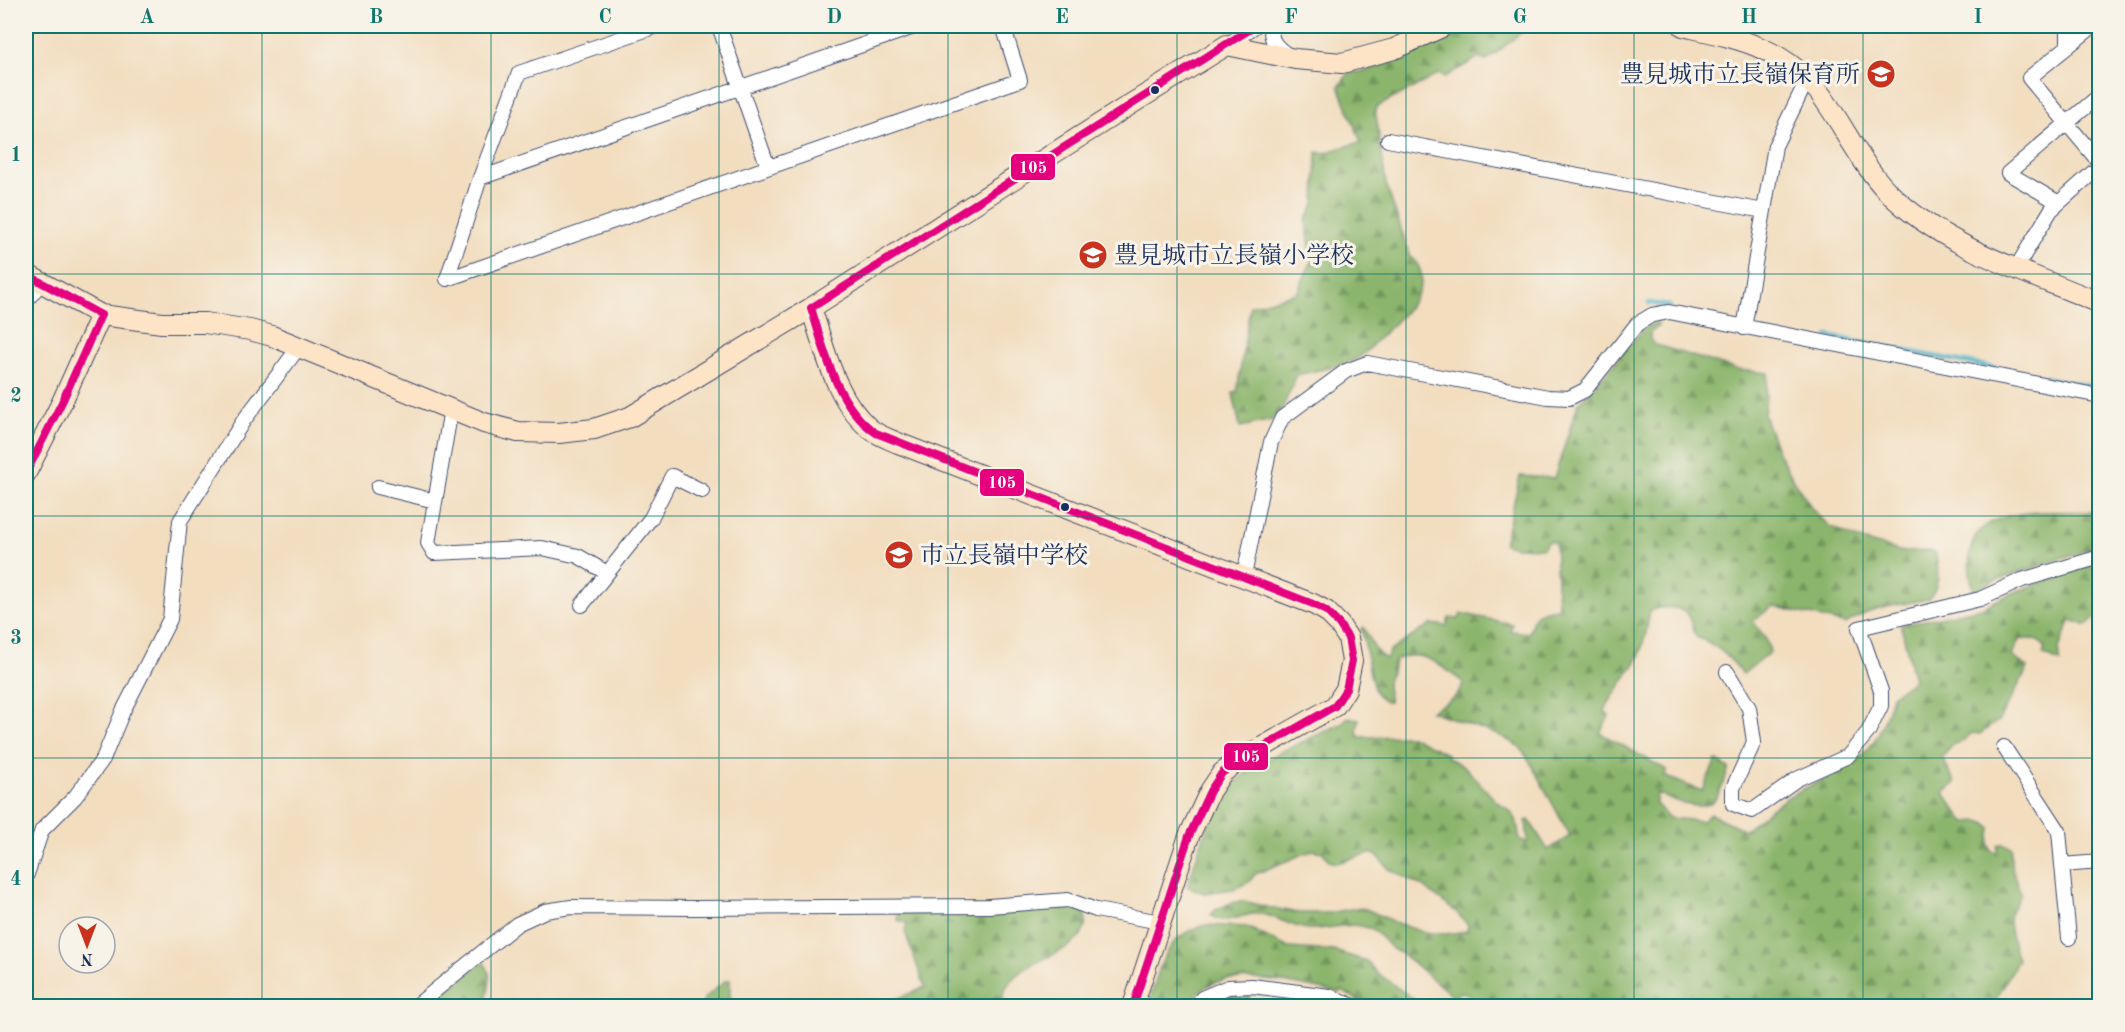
<svg xmlns="http://www.w3.org/2000/svg" width="2125" height="1032" viewBox="0 0 2125 1032" font-family="'Old Standard TT','Noto Serif JP',serif">
<defs>
<pattern id="forest-firs" width="22" height="20" patternUnits="userSpaceOnUse" patternTransform="scale(1.5)"><rect width="22" height="20" fill="#8bb56c"/><path d="M5 1l3.5 6h-7zM16 11l3.5 6h-7z" fill="#71945c"/></pattern>
</defs>
<rect width="100%" height="100%" fill="#f7f3e8"/>
<filter id="ink" filterUnits="userSpaceOnUse"><feTurbulence type="fractalNoise" baseFrequency=".0167" numOctaves="2"/><feDisplacementMap in="SourceGraphic" scale="12" xChannelSelector="R" yChannelSelector="G"/><feConvolveMatrix kernelMatrix="1 2 1 2 8 2 1 2 1" color-interpolation-filters="sRGB"/></filter>
<filter id="wash" filterUnits="userSpaceOnUse"><feTurbulence type="fractalNoise" baseFrequency=".008" numOctaves="4" result="noise"/><feDisplacementMap in="SourceGraphic" scale="24" xChannelSelector="R" yChannelSelector="G"/><feGaussianBlur stdDeviation="1.35" result="paint"/><feColorMatrix in="noise" values="0 0 0 0 0 0 0 0 0 0 0 0 0 0 0 0 0 1.4 0 .05"/><feComposite in="paint" operator="in"/></filter>
<g filter="url(#wash)">
<rect width="100%" height="100%" fill="#f2ddbf"/>
<path fill="url(#forest-firs)" stroke="#537265" stroke-width="1.5" d="M 1467,26 L 1530,26 C 1514,37 1502,50 1485,61 L 1478,58 L 1445,77 L 1439,74 L 1375,108 L 1386,184 L 1410,256 C 1442,283 1399,319 1379,338 C 1372,344 1368,352 1359,357 C 1341,368 1318,369 1297,375 L 1282,409 L 1272,420 L 1240,427 L 1233,393 L 1237,392 L 1250,306 L 1297,293 L 1312,260 L 1306,221 L 1315,203 L 1317,152 L 1324,153 L 1361,142 L 1339,86 L 1349,73 C 1393,69 1427,44 1467,26 Z
M 1657,323 L 1659,326 L 1650,333 L 1650,337 L 1653,344 L 1738,370 L 1768,373 L 1764,415 L 1778,452 L 1797,486 L 1813,510 L 1829,526 L 1855,538 L 1903,552 L 1931,551 L 1936,554 C 1938,571 1941,584 1929,599 C 1901,605 1869,607 1846,624 L 1773,606 L 1753,621 L 1767,641 L 1770,652 L 1743,674 C 1729,657 1718,645 1696,637 C 1693,631 1693,624 1690,618 C 1685,605 1661,606 1650,611 L 1646,633 L 1639,657 L 1604,710 L 1609,716 L 1600,733 L 1667,770 L 1664,776 L 1702,791 L 1716,760 L 1729,768 C 1725,778 1721,795 1712,802 C 1700,813 1670,799 1657,793 L 1656,804 L 1669,818 L 1702,821 L 1710,814 L 1745,830 C 1763,816 1781,799 1801,790 C 1855,764 1877,758 1892,695 L 1914,680 L 1901,625 L 1981,608 L 2012,593 L 2099,562 L 2099,614 L 2087,626 L 2071,620 L 2059,648 L 2060,662 L 2043,655 L 2045,647 C 2039,639 2029,638 2019,640 L 2012,656 L 2028,668 L 1999,720 L 1980,734 L 1972,733 L 1960,743 L 1954,744 L 1942,757 L 1955,783 L 1944,793 L 1965,823 C 1977,820 1982,819 1991,828 C 1990,839 1985,849 1997,854 L 1998,845 L 2004,844 L 2012,847 C 2008,865 2015,877 2021,893 C 2018,901 2014,905 2011,911 C 2005,921 2015,949 2018,960 L 1996,999 L 2001,1006 L 1475,1006 L 1472,1004 L 1469,994 L 1461,992 L 1454,997 L 1401,953 C 1385,949 1382,931 1365,927 C 1348,922 1327,930 1309,929 C 1292,928 1277,916 1260,914 C 1244,911 1227,928 1211,915 L 1215,910 L 1231,903 L 1244,901 L 1271,908 L 1299,913 L 1329,913 L 1356,908 L 1366,909 L 1394,922 L 1423,932 L 1446,934 L 1467,931 L 1468,925 L 1456,912 L 1422,886 L 1389,869 L 1378,856 L 1370,853 L 1337,863 L 1329,861 L 1323,852 L 1313,850 L 1255,874 L 1249,882 L 1234,889 L 1204,893 L 1187,886 C 1197,857 1205,826 1221,800 C 1244,762 1302,743 1341,724 L 1347,718 L 1359,719 L 1357,730 L 1359,737 L 1411,736 L 1447,754 L 1448,757 L 1467,769 L 1495,800 L 1508,809 L 1516,819 L 1520,840 L 1528,842 L 1526,821 L 1529,820 L 1548,850 L 1570,836 L 1530,762 L 1520,747 L 1501,736 L 1431,711 C 1444,703 1461,698 1463,682 C 1442,667 1423,647 1396,660 C 1393,668 1388,677 1387,686 C 1387,692 1390,696 1389,702 C 1365,699 1370,648 1361,629 L 1363,627 C 1372,639 1372,652 1386,659 L 1390,651 L 1431,624 L 1447,626 L 1449,618 L 1459,619 L 1461,613 L 1512,624 L 1510,631 L 1529,633 C 1534,612 1537,610 1558,608 L 1555,542 L 1547,541 L 1543,548 L 1516,547 L 1504,544 L 1520,476 L 1554,478 L 1578,404 L 1605,375 L 1640,333 L 1648,326 Z
M 2099,512 L 2099,546 L 1993,581 L 1974,592 C 1947,498 2039,513 2099,512 Z
M 1064,906 L 1084,911 C 1086,918 1087,924 1084,930 C 1071,960 998,961 1003,1006 L 881,1006 L 925,987 L 905,932 L 907,923 L 897,920 L 899,911 Z
M 1207,925 L 1247,927 L 1289,948 L 1334,951 L 1366,961 L 1376,972 L 1416,1001 L 1427,1002 L 1433,1006 L 1363,1006 L 1353,997 L 1341,991 L 1339,993 C 1309,987 1253,974 1224,980 C 1209,983 1195,993 1189,1006 L 1148,1006 C 1160,969 1163,934 1207,925 Z
M 483,962 C 495,974 488,992 484,1006 L 427,1006 Z
M 726,980 L 730,980 L 730,997 L 736,1003 L 746,1006 L 702,1006 L 704,999 Z
M 1239,992 L 1251,992 L 1246,1006 L 1203,1006 L 1220,997 Z
M 794,998 L 811,1005 L 812,1006 L 777,1006 L 784,1005 Z"/>
<g fill="none" stroke-linecap="round" stroke-linejoin="round">
<path stroke="#49b3c8" stroke-width="4.5" d="M 1649,303 L 1670,306
M 1828,336 L 2100,388"/>
</g>
</g>
<g filter="url(#ink)">
<g fill="none" stroke-linecap="round" stroke-linejoin="round">
<g stroke="#3b496d" stroke-width="16">
<path id="street" d="M 657,26 L 519,73 L 480,178 L 917,26
M 719,26 L 768,167
M 1271,26 C 1270,41 1276,47 1288,55
M 2093,26 L 2029,78 L 2100,163
M 1227,45 L 1255,26
M 2068,46 L 2068,26
M 1388,140 L 1764,211
M 2059,203 L 2008,173 L 2100,95
M 2016,268 L 2051,210 L 2100,166
M 447,279 L 1020,80 L 1003,26
M 447,279 L 480,178
M 26,301 L 41,283
M 1744,328 L 1775,146 L 1807,80
M 451,409 L 428,543 L 434,553 L 542,548 L 578,556 L 607,573
M 378,487 L 435,501
M 1244,576 L 1271,442 L 1282,418 L 1346,371 L 1367,363 L 1548,397 L 1569,398 L 1585,390 L 1637,324 L 1652,315 L 1669,312 L 2100,396
M 582,605 L 651,518 L 672,476 L 702,491
M 1727,672 L 1749,708 L 1754,742 L 1733,788 L 1733,804 L 1752,811 L 1797,779 L 1848,756 L 1868,732 L 1881,706 L 1881,691 L 1859,628 L 1980,599 L 2022,580 L 2100,557
M 2004,747 L 2059,831 L 2062,865 L 2100,862
M 2062,865 L 2069,938
M 26,877 L 42,830 L 75,797 L 103,759 L 123,711 L 170,619 L 180,521 L 244,420 L 299,347
M 416,1006 L 517,924 L 545,911 L 571,907 L 695,908 L 989,906 L 1068,900 L 1096,910 L 1160,922
M 1196,1006 L 1202,998 L 1228,987 L 1252,986 L 1329,996 L 1353,1006"/>
</g>
<g stroke="#3b496d" stroke-width="22">
<path id="secondary" d="M 1683,26 C 1735,38 1782,46 1818,91 C 1843,123 1859,162 1888,192 C 1944,248 2028,272 2100,303
M 26,274 L 101,315 L 162,323 L 205,323 L 250,330 L 272,336 L 484,423 L 518,432 L 559,433 L 594,429 L 630,417 L 811,308 L 1131,104 L 1227,45 L 1295,59 L 1342,63 L 1394,49 L 1444,26
M 811,308 C 825,349 835,399 869,428 C 877,435 889,439 898,443 L 1313,604 L 1326,611 L 1339,624 L 1348,638 L 1352,661 L 1346,689 L 1335,706 L 1238,761 L 1222,773 L 1210,791 L 1189,836 L 1133,1006
M 26,473 L 62,402 L 101,315"/>
</g>
<use href="#street" stroke="#fff" stroke-width="14"/>
<use href="#secondary" stroke="#fee4c6" stroke-width="20"/>
<g stroke="#f7f3e8" stroke-width="12">
<path id="bus-1" d="M 26,274 L 101,315
M 811,308 C 825,351 836,406 876,433 L 1313,604 L 1326,611 L 1339,624 L 1348,638 L 1352,661 L 1346,689 L 1335,706 L 1238,761 L 1222,773 L 1210,791 L 1189,836 L 1133,1006
M 811,308 L 1255,26
M 26,473 L 62,402 L 101,315"/>
</g>
<use href="#bus-1" stroke="#e5007d" stroke-width="8"/>
</g>
</g>
<path fill="none" stroke="#0f766e" stroke-width="1.5" stroke-opacity="0.55" d="M 262,26 L 262,1006M 491,26 L 491,1006M 719,26 L 719,1006M 948,26 L 948,1006M 1177,26 L 1177,1006M 1406,26 L 1406,1006M 1634,26 L 1634,1006M 1863,26 L 1863,1006M 26,274 L 2100,274M 26,516 L 2100,516M 26,758 L 2100,758"/>
<defs>
<g id="school-disc" transform="scale(1.5)"><circle r="9.5" fill="#c8321e" stroke="#f7f3e8"/><path d="M0-5L7-2L0 1L-7-2ZM-4 1L0 2.5L4 1V4Q0 6-4 4Z" fill="#fff"/></g>
</defs>
<g fill-rule="evenodd">
<use href="#school-disc" x="1881" y="74"/>
<use href="#school-disc" x="1093" y="255"/>
<use href="#school-disc" x="899" y="555"/>
</g>
<g fill="#1b2f5e" stroke="#f7f3e8" stroke-width="2">
<circle cx="1155" cy="90" r="5"/>
<circle cx="1065" cy="507" r="5"/>
</g>
<g text-anchor="middle" stroke-width="6" stroke-linejoin="round" paint-order="stroke">
<g font-size="24" fill="#1b2f5e" stroke="#f7f3e8" text-anchor="start">
<text x="1860" y="82" text-anchor="end">豊見城市立長嶺保育所</text>
<text x="1114" y="263">豊見城市立長嶺小学校</text>
<text x="920" y="563">市立長嶺中学校</text>
</g>
</g>
<g stroke="#f7f3e8" stroke-width="2">
<rect x="1010" y="153" width="46" height="28" rx="6" fill="#e5007d"/>
<rect x="979" y="468" width="46" height="29" rx="6" fill="#e5007d"/>
<rect x="1223" y="742" width="46" height="29" rx="6" fill="#e5007d"/>
</g>
<g font-size="16" text-anchor="middle" font-weight="bold" fill="#fff">
<text x="1033" y="173">105</text>
<text x="1002" y="488">105</text>
<text x="1246" y="762">105</text>
</g>
<rect width="2125" height="1032" fill="none" stroke="#f7f3e8" stroke-width="66"/>
<g transform="translate(87 945) rotate(180)"><circle r="28" fill="#f7f3e8" stroke="#9fa5b1" stroke-width="1.5"/>
<path d="M0-4.5L10 22L0 15L-10 22Z" fill="#c8321e"/>
<text y="-9" font-size="16" font-weight="bold" text-anchor="middle" fill="#1b2f5e">N</text>
</g>
<rect x="33" y="33" width="2059" height="966" fill="none" stroke="#0f766e" stroke-width="2"/>
<g font-size="20" text-anchor="middle" font-weight="bold" fill="#0f766e">
<text x="147" y="23">A</text>
<text x="376" y="23">B</text>
<text x="605" y="23">C</text>
<text x="834" y="23">D</text>
<text x="1062" y="23">E</text>
<text x="1291" y="23">F</text>
<text x="1520" y="23">G</text>
<text x="1749" y="23">H</text>
<text x="1978" y="23">I</text>
<text x="16" y="161">1</text>
<text x="16" y="402">2</text>
<text x="16" y="644">3</text>
<text x="16" y="885">4</text>
</g>
</svg>
